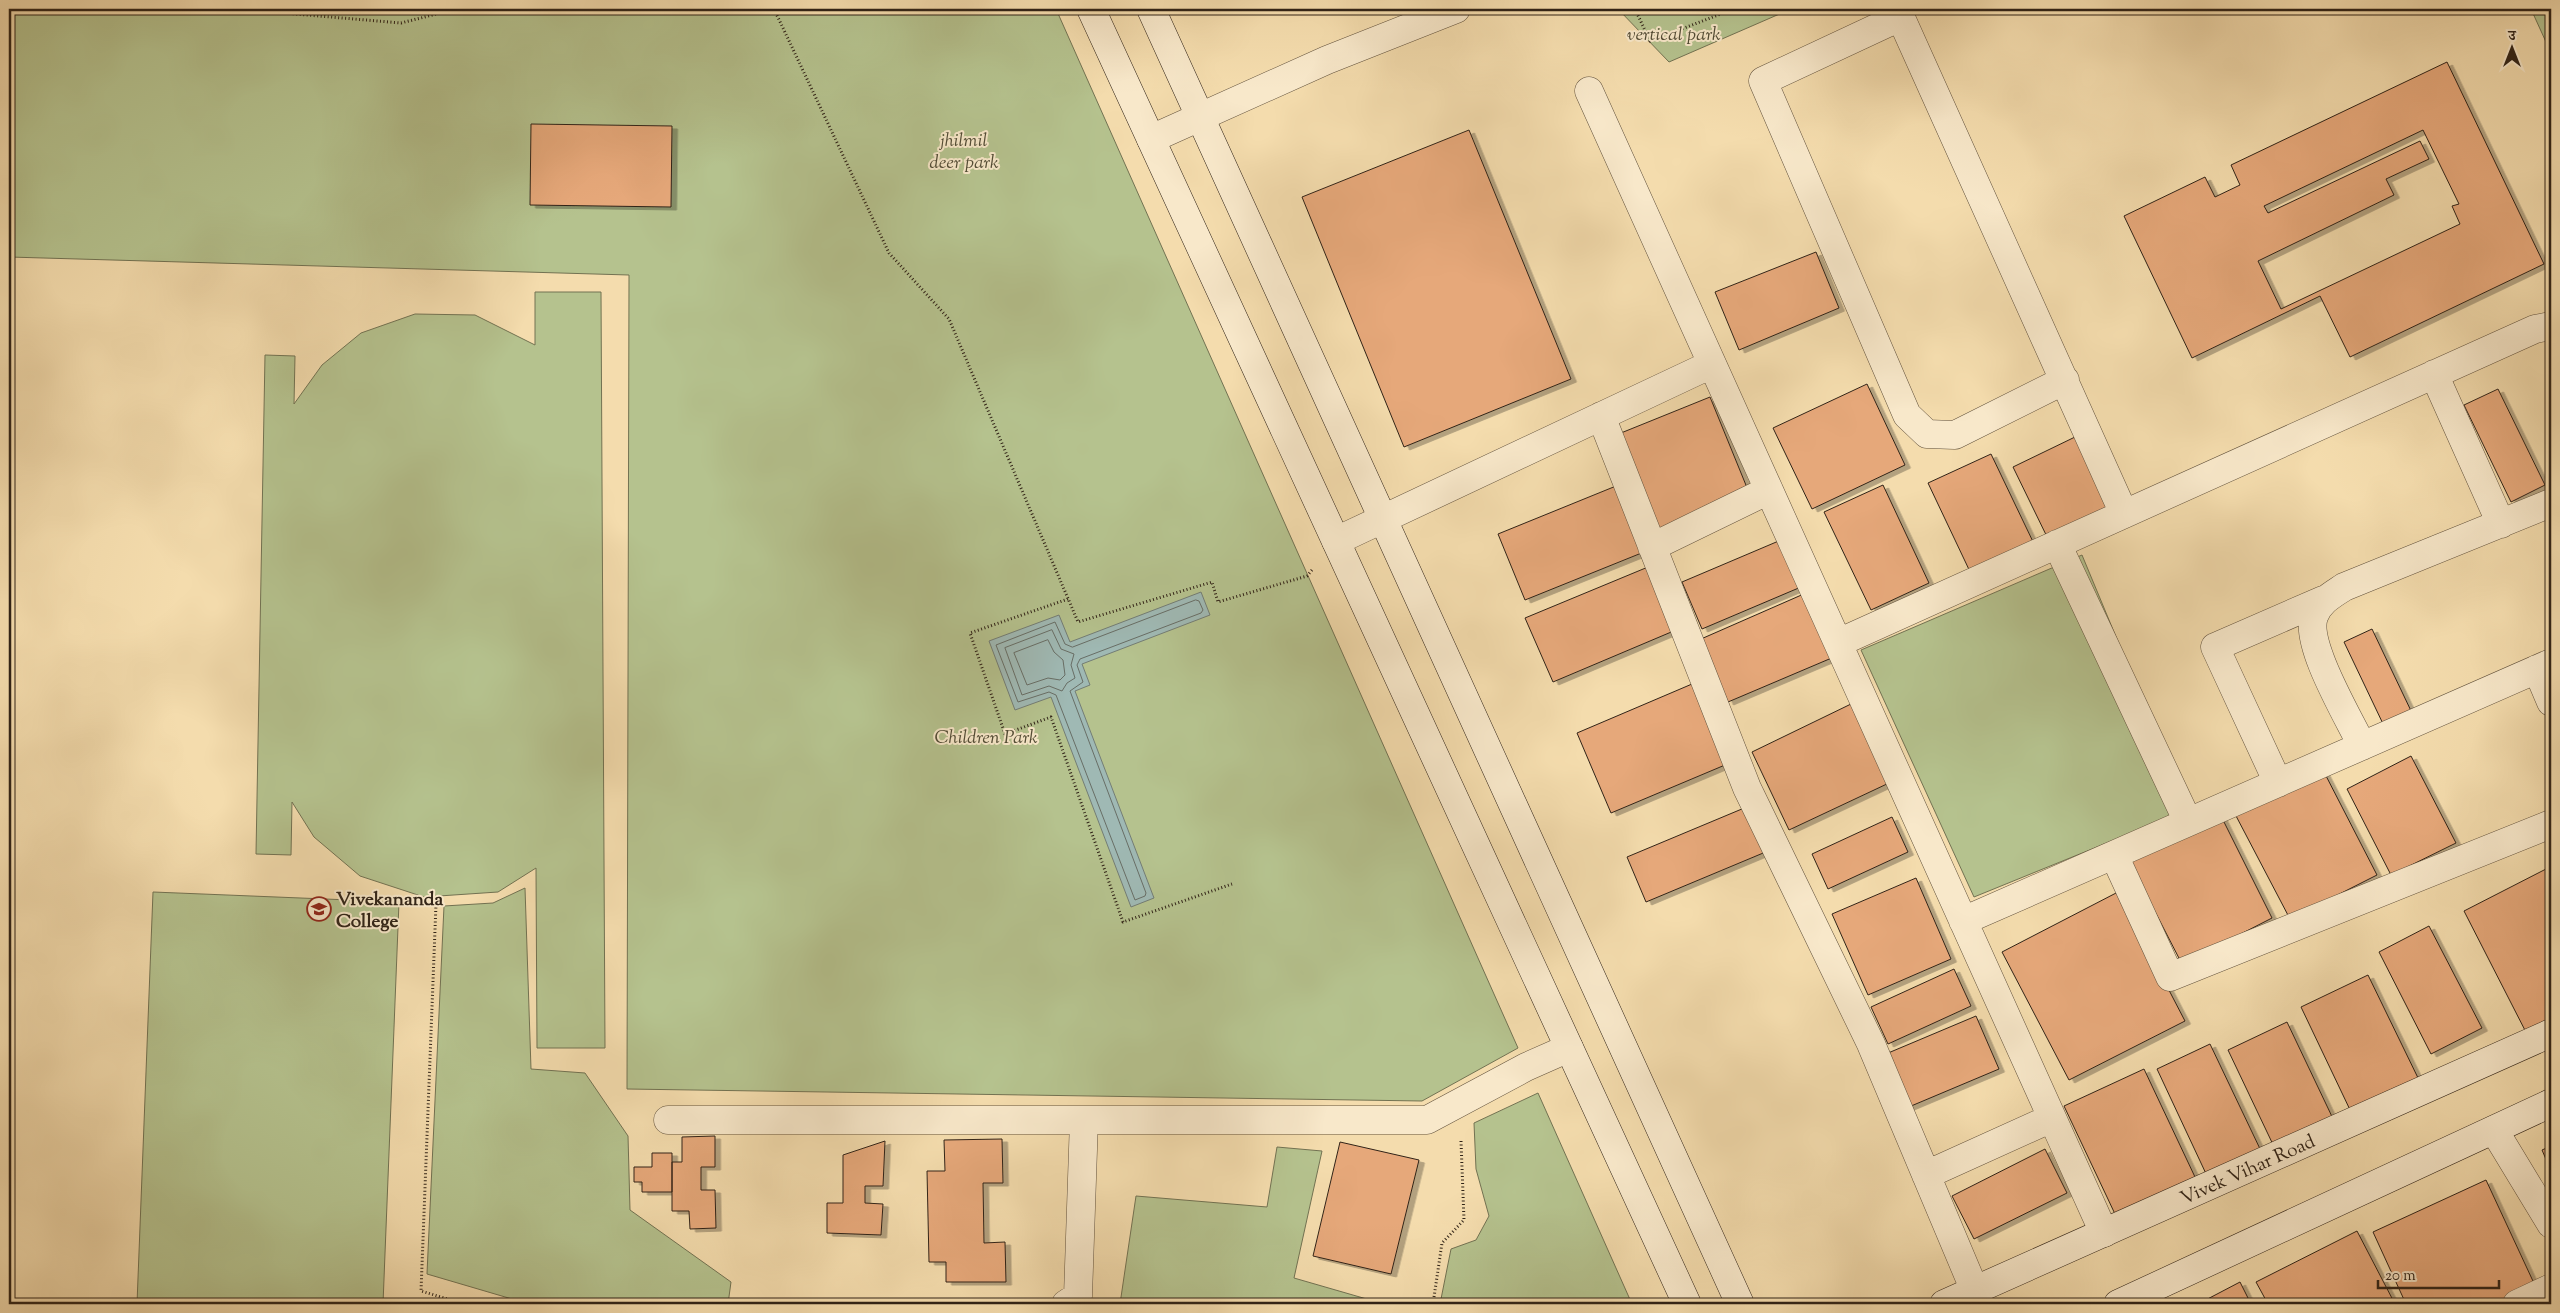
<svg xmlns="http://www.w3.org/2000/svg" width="2560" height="1313" viewBox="0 0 2560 1313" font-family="'Sorts Mill Goudy','Noto Serif Devanagari',serif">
<defs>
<filter id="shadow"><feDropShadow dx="5.5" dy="3" stdDeviation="0" flood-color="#0004"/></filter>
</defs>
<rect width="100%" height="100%" fill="#f4dcad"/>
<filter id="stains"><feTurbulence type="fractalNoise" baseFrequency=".004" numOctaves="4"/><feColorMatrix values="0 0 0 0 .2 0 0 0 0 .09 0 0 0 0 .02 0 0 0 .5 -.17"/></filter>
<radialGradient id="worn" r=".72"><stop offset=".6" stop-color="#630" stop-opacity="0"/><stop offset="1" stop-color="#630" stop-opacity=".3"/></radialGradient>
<path fill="#b5c28e" stroke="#727252" d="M 9,9 L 1056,9 L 1518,1048 L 1422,1101 L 627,1089 L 629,275 L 9,257 Z
M 1618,9 L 1791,9 L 1669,62 Z
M 2531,9 L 2551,9 L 2551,53 Z
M 535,292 L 601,292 L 605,1048 L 537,1048 L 536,868 L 498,892 L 424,897 L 360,876 L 314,837 L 292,802 L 291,855 L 256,854 L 265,355 L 295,356 L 294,404 L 322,365 L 361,333 L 415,314 L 475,315 L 535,345 Z
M 2082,555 L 2188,810 L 1974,897 L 1861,650 Z
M 525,888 L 531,1069 L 585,1073 L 628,1136 L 630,1210 L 731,1282 L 728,1304 L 529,1304 L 427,1274 L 444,906 L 493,903 Z
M 153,892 L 399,902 L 383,1304 L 137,1304 Z
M 1538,1093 L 1632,1304 L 1440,1304 L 1451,1249 L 1476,1240 L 1489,1216 L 1476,1169 L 1474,1123 Z
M 1277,1147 L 1322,1151 L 1294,1278 L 1384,1304 L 1120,1304 L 1136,1196 L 1267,1207 Z"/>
<path fill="#9fb9b4" stroke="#737d75" d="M 1201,592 L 1210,615 L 1082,664 L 1090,685 L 1075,691 L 1154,898 L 1131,907 L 1051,697 L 1015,710 L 989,641 L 1059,615 L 1070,642 Z"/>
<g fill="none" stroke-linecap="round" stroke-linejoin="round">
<path stroke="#686e66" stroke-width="1" d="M 1196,600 L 1199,601 L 1203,610 L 1201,613 L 1080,659 L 1077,665 L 1083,682 L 1070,691 L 1146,893 L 1145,896 L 1135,900 L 1056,695 L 1049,692 L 1018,702 L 996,645 L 1055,622 L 1065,644 L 1072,647 Z
M 1052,630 L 1061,649 L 1074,654 L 1071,665 L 1075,678 L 1067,683 L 1062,691 L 1049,686 L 1022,695 L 1005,648 Z
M 1048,640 L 1054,652 L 1063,660 L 1065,675 L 1060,680 L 1048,678 L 1027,685 L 1014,653 Z"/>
</g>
<path fill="#e6a87a" stroke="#302317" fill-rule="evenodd" filter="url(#shadow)" d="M 2447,62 L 2544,264 L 2350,357 L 2320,296 L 2192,358 L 2124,216 L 2205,177 L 2215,197 L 2240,185 L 2231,165 ZM 2423,130 L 2459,204 L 2452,206 L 2460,224 L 2281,309 L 2258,261 L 2394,195 L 2386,179 L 2429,159 L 2420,141 L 2268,213 L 2264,206 Z
M 531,124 L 672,126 L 671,207 L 530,205 Z
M 1469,130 L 1571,379 L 1404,447 L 1302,197 Z
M 1816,252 L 1839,308 L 1739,350 L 1715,292 Z
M 1867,384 L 1905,465 L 1812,509 L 1773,428 Z
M 2498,389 L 2545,485 L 2511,502 L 2464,405 Z
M 1710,397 L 1750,495 L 1656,533 L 1616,435 Z
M 2075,437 L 2113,516 L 2051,545 L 2013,467 Z
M 1991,454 L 2036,548 L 1973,578 L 1928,483 Z
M 1883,485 L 1929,583 L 1871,610 L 1824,512 Z
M 1616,486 L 1644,552 L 1525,600 L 1498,534 Z
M 1781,540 L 1801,587 L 1702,629 L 1682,582 Z
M 1648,567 L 1676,630 L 1553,682 L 1525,618 Z
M 1806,593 L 1834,657 L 1728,702 L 1701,639 Z
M 2372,629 L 2413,715 L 2385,728 L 2344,642 Z
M 1692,684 L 1725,765 L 1611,813 L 1577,733 Z
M 1851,704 L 1889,783 L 1789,830 L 1752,752 Z
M 2411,756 L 2456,843 L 2391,875 L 2347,789 Z
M 2323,770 L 2377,875 L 2290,919 L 2235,814 Z
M 1749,806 L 1768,851 L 1646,902 L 1627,857 Z
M 2220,814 L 2272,918 L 2182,964 L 2129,861 Z
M 1892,817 L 1908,852 L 1828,889 L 1812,854 Z
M 2546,869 L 2551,880 L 2551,1031 L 2531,1042 L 2464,911 Z
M 1916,878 L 1951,959 L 1868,995 L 1832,914 Z
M 2118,892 L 2185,1021 L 2069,1080 L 2002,952 Z
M 2429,926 L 2482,1028 L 2431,1054 L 2379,952 Z
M 1954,969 L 1971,1006 L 1888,1044 L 1871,1007 Z
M 2368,975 L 2420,1082 L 2352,1114 L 2301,1007 Z
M 1976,1016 L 1999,1069 L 1904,1109 L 1881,1056 Z
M 2287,1022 L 2336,1125 L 2277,1153 L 2228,1050 Z
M 2210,1044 L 2262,1153 L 2208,1178 L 2157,1069 Z
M 2144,1069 L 2195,1177 L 2115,1214 L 2064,1106 Z
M 715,1136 L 715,1167 L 701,1167 L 701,1190 L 715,1190 L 716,1228 L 690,1229 L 689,1211 L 672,1211 L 672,1162 L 682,1162 L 682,1137 Z
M 1002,1139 L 1003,1183 L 983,1183 L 984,1243 L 1005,1242 L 1006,1282 L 946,1282 L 946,1262 L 929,1262 L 927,1171 L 945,1171 L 944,1140 Z
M 885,1141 L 883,1186 L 865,1186 L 865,1203 L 883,1204 L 881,1235 L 827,1233 L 827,1203 L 843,1203 L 843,1155 Z
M 1340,1142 L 1419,1160 L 1391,1274 L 1313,1256 Z
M 2551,1146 L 2551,1171 L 2542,1150 Z
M 2045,1149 L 2067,1193 L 1974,1239 L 1952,1196 Z
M 652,1153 L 672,1153 L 672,1192 L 642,1192 L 642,1182 L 634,1182 L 634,1167 L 652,1167 Z
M 2486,1180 L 2539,1294 L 2516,1304 L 2406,1304 L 2373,1232 Z
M 2357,1231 L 2395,1304 L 2268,1304 L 2256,1282 Z
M 2240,1282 L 2251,1304 L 2198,1304 Z"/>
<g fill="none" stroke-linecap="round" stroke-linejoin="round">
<g stroke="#61513c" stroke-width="29">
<path id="street" d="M 1897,9 L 2124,514
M 1900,17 L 1763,81 L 1907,415 L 1927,434 L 1955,435 L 2065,380
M 1589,91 L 2104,1233
M 1151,139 L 1327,60 L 1456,9
M 2434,374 L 2501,524
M 1601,416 L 1747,788 L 1871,1044 L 1975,1291
M 1336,541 L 1712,364
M 2057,544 L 2188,822
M 1652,547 L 1769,490
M 1838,643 L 2535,329 L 2551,326
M 2537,669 L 2551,702
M 2362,746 C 2349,718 2304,644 2314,616 C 2320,601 2332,595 2344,587 L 2551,503
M 2278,783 L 2215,647 L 2323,600
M 2114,855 L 2170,977 L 2551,824
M 1963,921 L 2551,663
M 668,1120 L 1427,1120 L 1526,1067 L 1569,1048
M 2494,1130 L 2551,1224
M 1926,1175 L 2052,1118
M 1066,1304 L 1078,1296 L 1084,1120
M 2517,1304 L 2551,1288"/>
</g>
<g stroke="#302317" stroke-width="29">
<g id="secondary">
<path d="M 1091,9 L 1687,1304"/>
<path d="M 1151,9 L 1740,1304"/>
<path id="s1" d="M 1944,1304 L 2551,1033"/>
<path d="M 2118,1304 L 2551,1103"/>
</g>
</g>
<path stroke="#302317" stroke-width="3" stroke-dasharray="1 2.5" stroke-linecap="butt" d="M 237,9 L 401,23 L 456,9
M 774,9 L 889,253 L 949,319 L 1078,622 L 1212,582 L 1218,602 L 1307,576 L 1312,570
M 1635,9 L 1650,41 L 1734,9
M 1068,599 L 970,633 L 1005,734 L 1051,717 L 1123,922 L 1232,884
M 436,904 L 421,1291 L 464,1304
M 1433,1304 L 1442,1243 L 1464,1220 L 1461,1141"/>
<use href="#street" stroke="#f8e8ca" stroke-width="28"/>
<use href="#secondary" stroke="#f8e8ca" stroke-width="28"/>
</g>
<defs>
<g id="university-ring" transform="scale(1.25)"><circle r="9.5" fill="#f8e8ca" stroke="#8f2418" stroke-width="1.5"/><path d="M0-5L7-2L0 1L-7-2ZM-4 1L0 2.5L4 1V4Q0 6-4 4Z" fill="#8f2418"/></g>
</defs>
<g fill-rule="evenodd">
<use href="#university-ring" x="319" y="909"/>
</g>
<g text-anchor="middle" stroke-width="4" stroke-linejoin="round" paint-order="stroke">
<g font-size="19" font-style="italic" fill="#514b35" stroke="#f8e8ca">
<text x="1674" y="40">vertical park</text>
<text x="964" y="146">jhilmil<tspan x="964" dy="22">deer park</tspan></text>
<text x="986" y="743">Children Park</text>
</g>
<g font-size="19" font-weight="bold" fill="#302317" stroke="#f8e8ca" text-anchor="start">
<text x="336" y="905">Vivekananda<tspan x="336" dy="22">College</tspan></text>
</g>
<g font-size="19" fill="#302317" stroke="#f8e8ca">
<text dy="7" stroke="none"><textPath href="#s1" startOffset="332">Vivek Vihar Road</textPath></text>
</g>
</g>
<rect width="2560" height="1313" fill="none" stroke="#f4dcad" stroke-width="30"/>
<rect x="10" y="10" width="2540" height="1293" fill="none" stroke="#302317" stroke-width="2.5"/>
<rect x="15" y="15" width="2530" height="1283" fill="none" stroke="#302317"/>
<g transform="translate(2512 48)" stroke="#f8e8ca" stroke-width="4" paint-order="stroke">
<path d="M0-4L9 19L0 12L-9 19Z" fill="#302317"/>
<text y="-8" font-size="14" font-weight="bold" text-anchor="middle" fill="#302317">उ</text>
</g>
<path d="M2378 1280v8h121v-8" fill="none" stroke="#302317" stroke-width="2.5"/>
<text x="2385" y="1280" font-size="15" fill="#302317" stroke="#f8e8ca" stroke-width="4" paint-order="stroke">20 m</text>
<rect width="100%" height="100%" filter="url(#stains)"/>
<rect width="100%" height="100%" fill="url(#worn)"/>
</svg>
